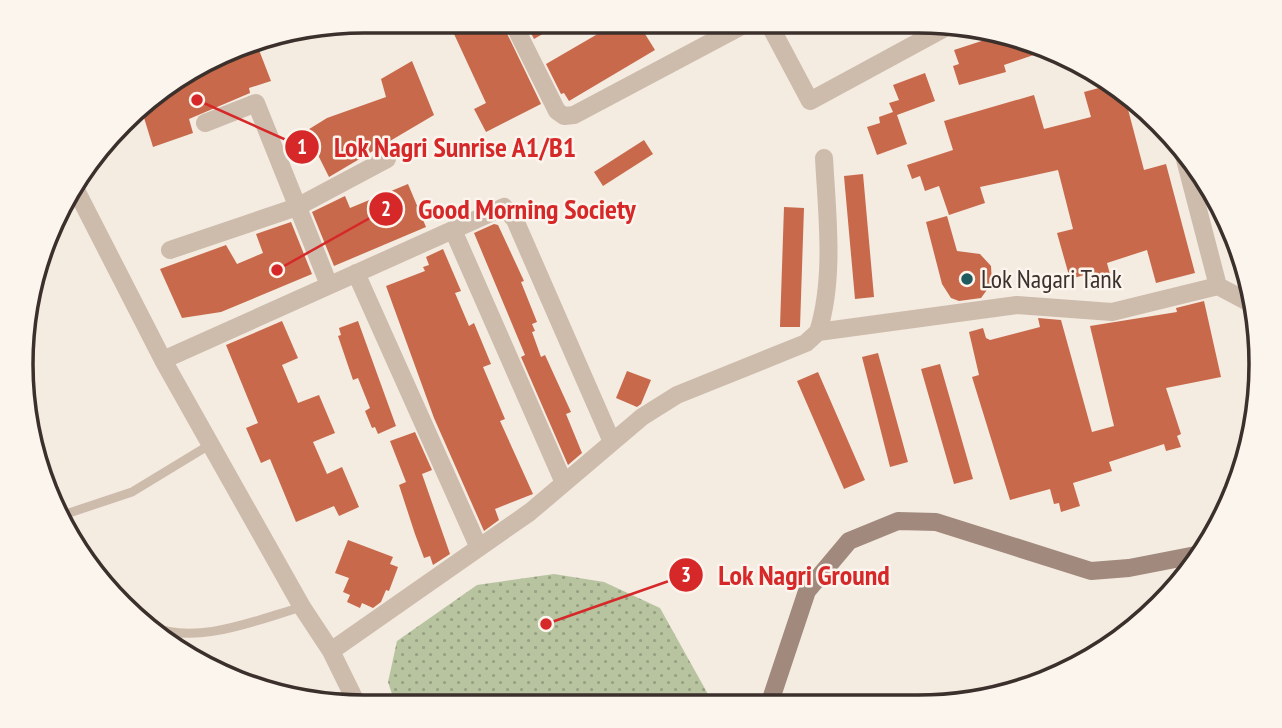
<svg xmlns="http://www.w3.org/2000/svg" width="1282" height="728" viewBox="0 0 1282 728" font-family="'PT Sans Narrow',sans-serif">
<defs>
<pattern id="park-dots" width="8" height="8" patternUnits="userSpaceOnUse" patternTransform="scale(1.75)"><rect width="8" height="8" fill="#b8c4a0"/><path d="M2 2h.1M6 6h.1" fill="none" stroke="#97a083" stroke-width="1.8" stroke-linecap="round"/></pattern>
</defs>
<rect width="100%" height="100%" fill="#f4ebe1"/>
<path fill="url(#park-dots)" d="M 554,574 L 604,582 L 660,608 L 714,705 L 396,706 L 388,682 L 397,641 L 477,585 Z"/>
<path fill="#c8694b" d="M 448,21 L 501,21 L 541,104 L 486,132 L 474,109 L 486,103 Z
M 525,21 L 565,21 L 534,39 Z
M 620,21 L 637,21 L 655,50 L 569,101 L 564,93 L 561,94 L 546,64 Z
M 1003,34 L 1028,39 L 1051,49 L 1004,65 L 1006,72 L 959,85 L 953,66 L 959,64 L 954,50 Z
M 259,50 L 271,81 L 249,88 L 250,93 L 189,119 L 193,133 L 153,147 L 141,108 L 156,92 L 188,74 Z
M 412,61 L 434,115 L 329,177 L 306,131 L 327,118 L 386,97 L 381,79 Z
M 925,73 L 935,101 L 897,115 L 907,144 L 877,155 L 867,127 L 880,123 L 879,117 L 893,112 L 889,103 L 899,100 L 893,85 Z
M 1110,85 L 1125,98 L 1144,170 L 1166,164 L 1195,273 L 1156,283 L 1147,250 L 1107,263 L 1111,278 L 1091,284 L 1088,274 L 1070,279 L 1057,233 L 1073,229 L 1058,170 L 980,187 L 985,203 L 949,215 L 939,186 L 925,191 L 920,176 L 912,179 L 907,165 L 953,150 L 944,121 L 1034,95 L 1044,129 L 1091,117 L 1084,92 Z
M 644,140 L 653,154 L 603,186 L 594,172 Z
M 863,174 L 874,297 L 855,299 L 844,176 Z
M 408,184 L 426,227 L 334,266 L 312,212 L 345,196 L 350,208 Z
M 784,207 L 804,208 L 800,327 L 780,327 Z
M 947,216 L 957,251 L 980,254 L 991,266 L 992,283 L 981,298 L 959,301 L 951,298 L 942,284 L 926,222 Z
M 291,222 L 312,274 L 221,312 L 182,318 L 160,269 L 226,245 L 237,264 L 263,253 L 256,234 Z
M 494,224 L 498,225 L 524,281 L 521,282 L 537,322 L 532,324 L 535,331 L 532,332 L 541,357 L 545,355 L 571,412 L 566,414 L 582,453 L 568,465 L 521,357 L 525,355 L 474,233 Z
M 443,249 L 461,291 L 455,293 L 469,326 L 474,323 L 491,364 L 483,367 L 505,419 L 500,421 L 533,494 L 495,509 L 499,520 L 484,531 L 434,418 L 386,286 L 425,271 L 423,267 L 429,265 L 426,257 Z
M 1204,301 L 1221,377 L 1166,388 L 1181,434 L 1177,436 L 1181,447 L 1166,451 L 1164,444 L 1109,462 L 1112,471 L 1073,483 L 1080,506 L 1061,512 L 1059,503 L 1054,504 L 1050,489 L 1010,500 L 972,377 L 979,375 L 969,332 L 983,328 L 986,338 L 990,340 L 1040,327 L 1038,318 L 1061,320 L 1092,432 L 1114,426 L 1090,326 L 1177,312 L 1176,308 Z
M 282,321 L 298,358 L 282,365 L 298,403 L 319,395 L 335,433 L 313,442 L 327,474 L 342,467 L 359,507 L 339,516 L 334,506 L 296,522 L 270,459 L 261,463 L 246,428 L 258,423 L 226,345 Z
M 358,321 L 396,426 L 378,434 L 375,427 L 372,428 L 365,411 L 370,408 L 358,378 L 353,380 L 338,336 L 341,335 L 339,328 Z
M 878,353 L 908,462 L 890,467 L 862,357 Z
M 940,364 L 973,479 L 954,484 L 921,369 Z
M 627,371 L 651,380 L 641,404 L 637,407 L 616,398 Z
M 818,372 L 865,480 L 844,489 L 797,381 Z
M 415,432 L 432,470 L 422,474 L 450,554 L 433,565 L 430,556 L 424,558 L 415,534 L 399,485 L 406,482 L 390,441 Z
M 348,540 L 393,557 L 390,564 L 398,567 L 389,591 L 386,590 L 381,602 L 373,608 L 362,603 L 360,608 L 347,602 L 350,595 L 343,592 L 349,578 L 335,573 Z"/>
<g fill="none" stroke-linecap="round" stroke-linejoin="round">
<path stroke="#cdbbac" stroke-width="9" d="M 60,516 L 132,492 L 211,444
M 150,626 C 197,646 256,620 302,607"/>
<path stroke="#cdbbac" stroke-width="18" d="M 512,21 L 557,111 L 564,116 L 574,115 L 751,21
M 768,22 L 810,101 L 952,24
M 205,123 L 256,103 L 329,285
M 1182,148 L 1218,286 L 1250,303 L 1251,307
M 75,188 L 163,360 L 302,607 L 331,651 L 358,706
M 453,230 L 564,483
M 170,250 L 297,207 L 387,159
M 356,273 L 479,548
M 818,332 L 1017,305 L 1112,312 L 1218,286
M 163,360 L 504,207 L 515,220 L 612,442
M 331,651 L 530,512 L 642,417 L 677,395 L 806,343 L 818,332 C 835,278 827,214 824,158"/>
<path stroke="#a18a7d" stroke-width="18" d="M 769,705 L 807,591 L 849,541 L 898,521 L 936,522 L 1091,571 L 1129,568 L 1201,554"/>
</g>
<circle fill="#1f5a5e" stroke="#fbf5ee" stroke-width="2.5" cx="967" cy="279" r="7"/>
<g text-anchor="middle" stroke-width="5" stroke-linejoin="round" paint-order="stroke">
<g font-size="26" fill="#3b302b" stroke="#fbf5ee" text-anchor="start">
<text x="981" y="288">Lok Nagari Tank</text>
</g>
</g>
<path d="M0 0H1282V728H0ZM364 33H918A331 331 0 0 1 1249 364V364A331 331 0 0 1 918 695H364A331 331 0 0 1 33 364V364A331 331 0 0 1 364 33Z" fill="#fbf5ee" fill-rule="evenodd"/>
<path fill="none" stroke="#3b302b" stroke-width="3.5" d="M364 33H918A331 331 0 0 1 1249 364V364A331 331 0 0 1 918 695H364A331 331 0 0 1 33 364V364A331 331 0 0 1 364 33Z"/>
<path fill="none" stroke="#d62828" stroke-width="2.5" d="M197 100L302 147M277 270L386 209M546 624L686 575"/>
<g fill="#d62828" stroke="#fbf5ee" stroke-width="2.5">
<circle cx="197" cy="100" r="7"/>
<circle cx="277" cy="270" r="7"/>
<circle cx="546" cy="624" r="7"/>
<circle cx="302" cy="147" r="18"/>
<circle cx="386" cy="209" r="18"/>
<circle cx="686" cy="575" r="18"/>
</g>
<g font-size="21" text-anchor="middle" font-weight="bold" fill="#fff">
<text x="302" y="154">1</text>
<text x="386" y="216">2</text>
<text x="686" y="582">3</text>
</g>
<g font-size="28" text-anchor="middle" font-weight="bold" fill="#d62828" stroke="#fbf5ee" stroke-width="5" stroke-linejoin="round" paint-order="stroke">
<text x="455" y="157">Lok Nagri Sunrise A1/B1</text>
<text x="527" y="219">Good Morning Society</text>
<text x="804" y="585">Lok Nagri Ground</text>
</g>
</svg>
